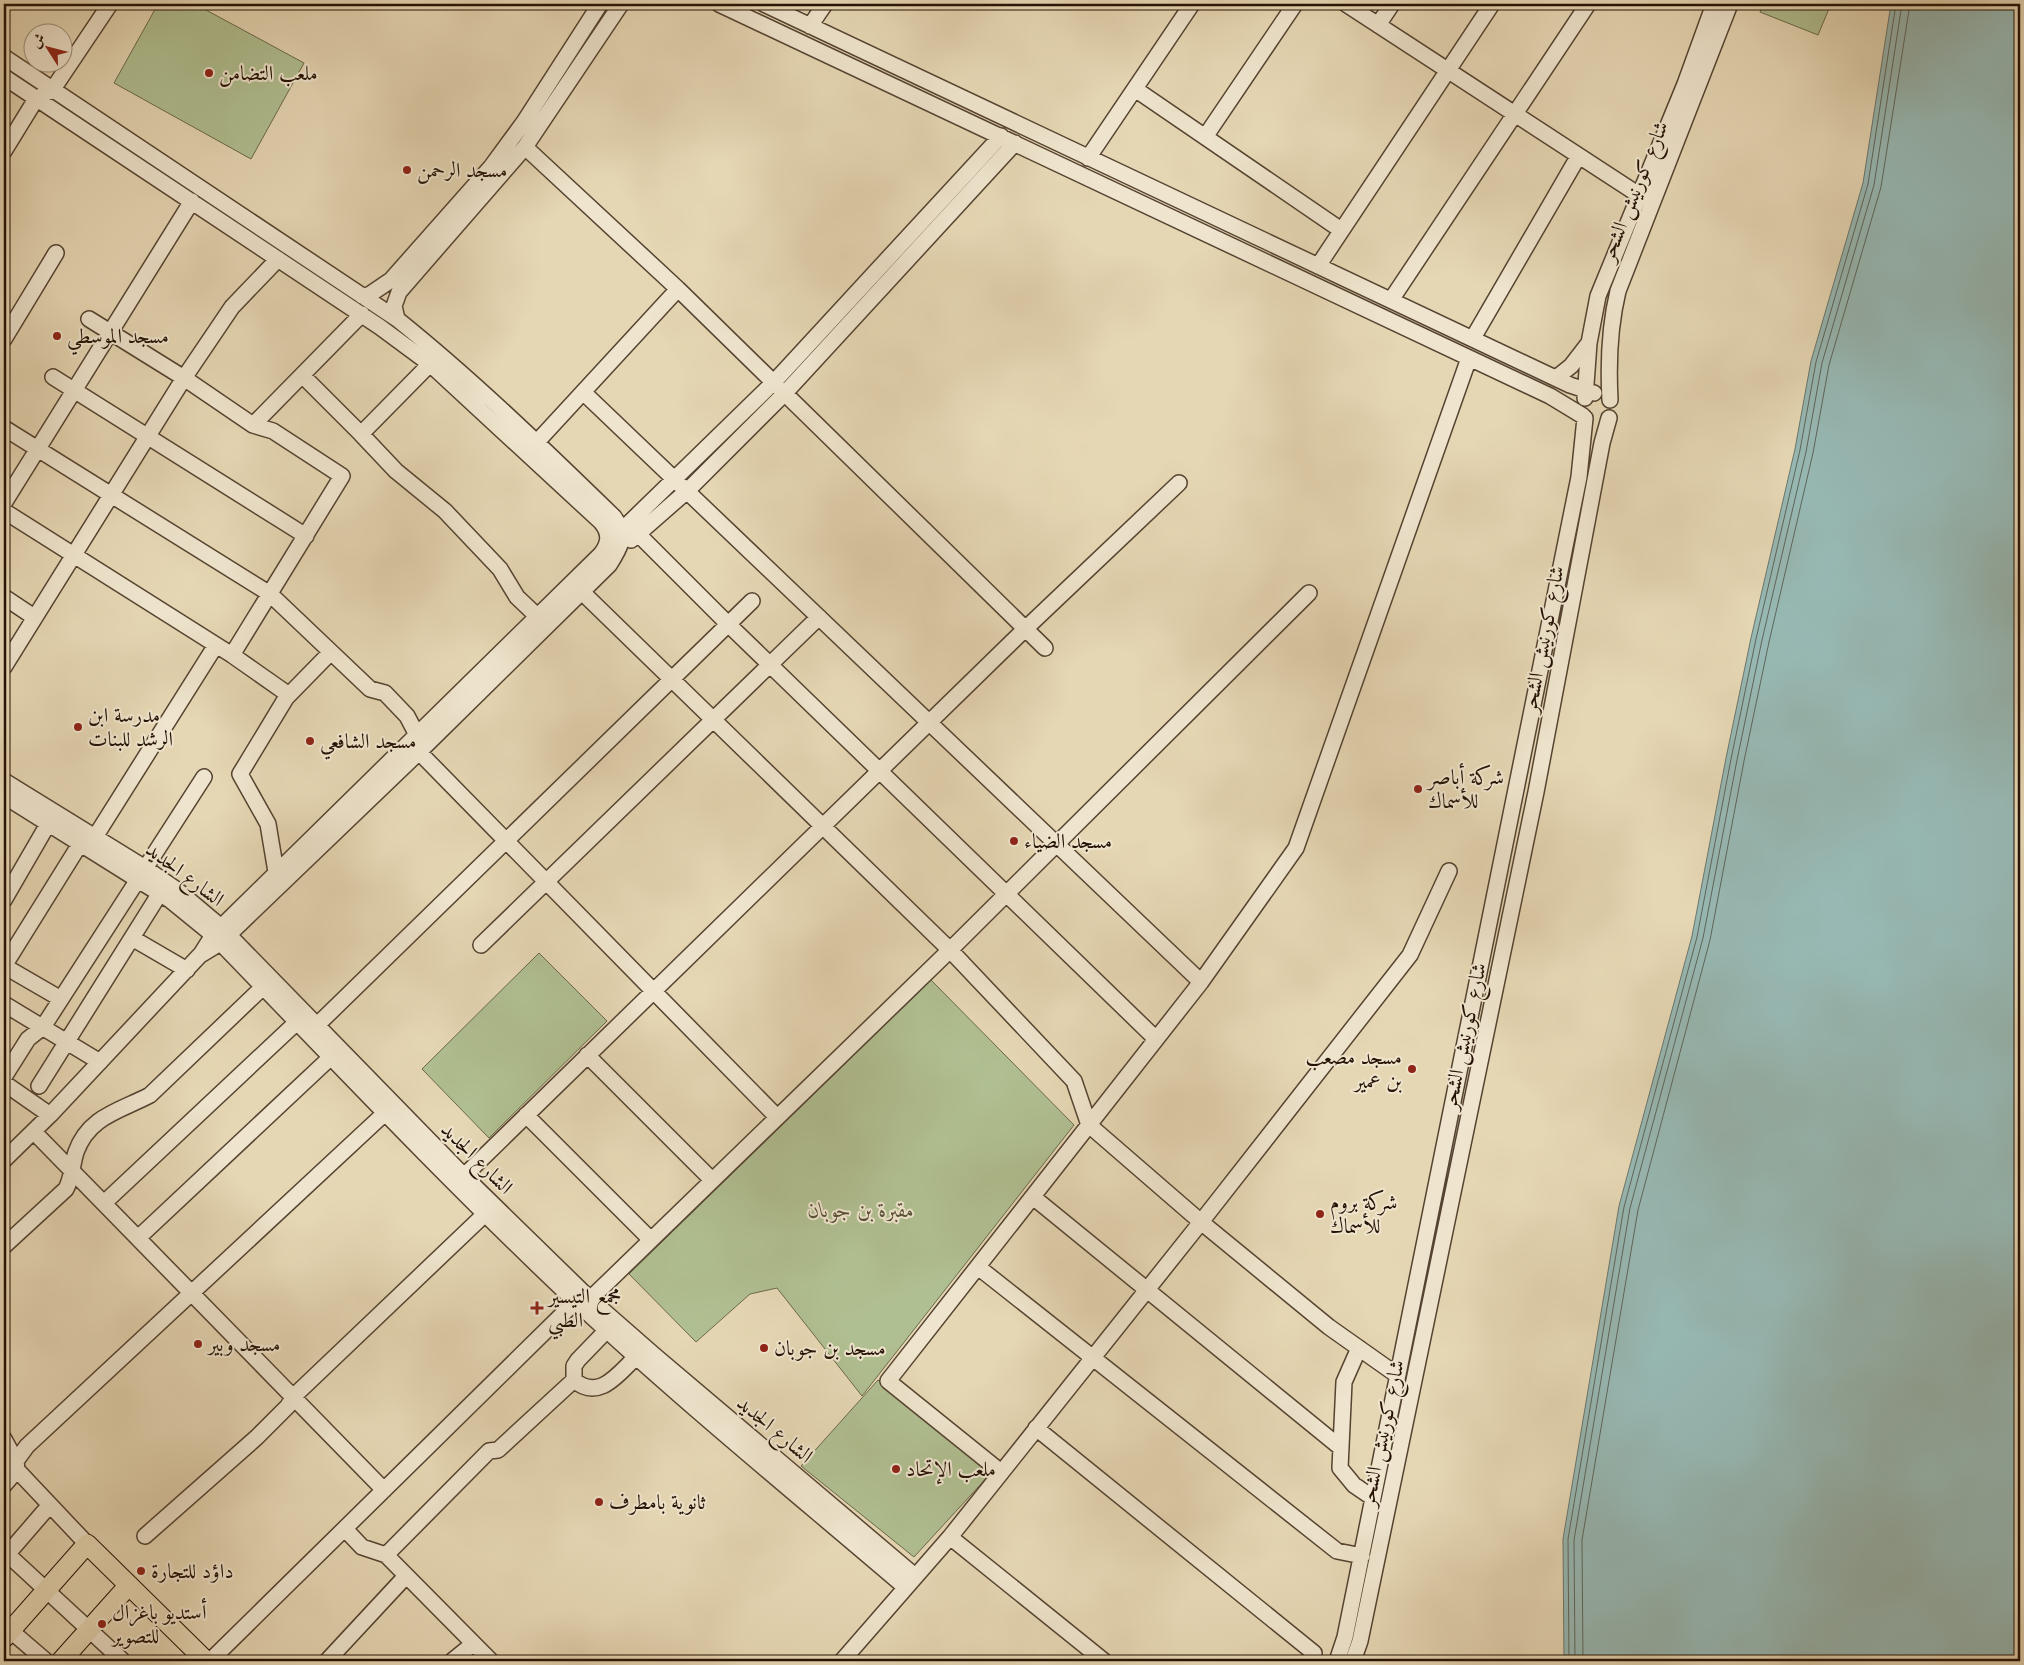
<svg xmlns="http://www.w3.org/2000/svg" width="2024" height="1665" viewBox="0 0 2024 1665" font-family="Cardo,Amiri,serif">
<rect width="100%" height="100%" fill="#e6d7b4"/>
<filter id="stains"><feTurbulence type="fractalNoise" baseFrequency=".004" numOctaves="4"/><feColorMatrix values="0 0 0 0 .2 0 0 0 0 .09 0 0 0 0 .02 0 0 0 .5 -.17"/></filter>
<radialGradient id="worn" r=".72"><stop offset=".6" stop-color="#630" stop-opacity="0"/><stop offset="1" stop-color="#630" stop-opacity=".3"/></radialGradient>
<path fill="#b0bf91" stroke="#6a684b" d="M 158,4 L 195,4 L 304,63 L 251,159 L 114,83 Z
M 1763,4 L 1831,4 L 1818,35 L 1760,12 Z
M 539,953 L 607,1021 L 489,1138 L 422,1069 Z
M 931,980 L 1074,1125 L 862,1396 L 777,1288 L 750,1294 L 696,1342 L 629,1274 Z
M 878,1380 L 992,1472 L 914,1557 L 801,1466 Z"/>
<path fill="#97b8b3" stroke="#69766d" d="M 1891,4 L 2020,4 L 2020,1661 L 1564,1661 L 1563,1539 L 1619,1206 L 1692,936 L 1726,758 L 1751,638 L 1795,449 L 1811,361 L 1863,183 Z"/>
<g fill="none" stroke-linecap="round" stroke-linejoin="round">
<path stroke="#5e655c" stroke-width="1" d="M 1569,1661 L 1568,1539 L 1624,1207 L 1697,937 L 1731,759 L 1756,639 L 1800,450 L 1816,362 L 1868,184 L 1896,4
M 1575,1661 L 1574,1540 L 1630,1208 L 1703,938 L 1737,760 L 1762,640 L 1806,452 L 1822,363 L 1874,185 L 1902,4
M 1583,1661 L 1582,1540 L 1638,1210 L 1710,940 L 1744,761 L 1769,642 L 1813,453 L 1829,365 L 1881,187 L 1910,4"/>
<g stroke="#554331" stroke-width="18">
<path id="minor" d="M 719,4 L 1550,396 L 1583,416
M 764,4 L 1570,385 L 1594,393
M 1346,4 L 1639,195
M 1378,25 L 1392,4
M 810,26 L 825,4
M 4,57 L 397,319 C 473,380 544,449 614,517 C 628,536 620,548 609,565 L 419,752 L 220,943 L 202,954
M 4,77 L 380,327 L 430,364 L 601,522 C 610,533 610,542 601,554 L 213,935 L 201,954 L 50,1115 L 4,1160
M 1135,89 L 1341,230
M 1205,137 L 1295,4
M 525,147 L 678,289 L 1045,648
M 4,151 L 36,99 L 53,89 L 110,4
M 1088,158 L 1192,4
M 1318,266 L 1492,4
M 362,296 L 369,295 L 391,280 L 491,167 L 524,122 L 600,4
M 1391,300 L 1588,4
M 89,319 L 184,378 L 253,425 L 273,431 L 342,476 L 232,655
M 397,319 L 394,306 L 399,292 L 525,147 L 621,4
M 1473,338 L 1578,157
M 4,339 L 56,253
M 430,364 L 361,434 L 396,471 L 445,511 L 500,569 L 517,597 L 538,617
M 302,375 L 361,434
M 53,377 L 306,536
M 1556,378 L 1571,366 L 1588,344
M 583,392 L 1201,982
M 1585,398 L 1589,343 L 1598,296 L 1685,84 L 1714,4
M 1610,400 C 1608,362 1609,328 1618,291 L 1730,4
M 253,425 L 362,314
M 4,428 L 270,594 L 370,689 L 385,693 L 407,716 L 417,735
M 536,443 L 678,289
M 4,503 L 192,201
M 4,511 L 232,655 L 289,695
M 622,530 L 774,382 L 1001,136
M 638,534 L 728,624 L 1156,1039
M 631,540 L 687,491 L 785,393 L 1015,143
M 582,592 L 950,950 L 1074,1081 L 1089,1125 L 1201,1222 L 1329,1327 L 1397,1375
M 4,597 L 34,617
M 4,667 L 184,378 L 232,307 L 278,259
M 419,752 L 777,1117
M 4,781 L 145,868 L 177,890 L 221,927 L 464,1176 L 590,1299 L 654,1355 L 915,1576
M 4,796 L 170,900 L 213,935 C 333,1059 451,1184 576,1302 C 682,1401 795,1493 905,1587
M 95,837 L 216,645
M 276,872 L 268,824 L 240,774 L 286,698 L 331,652
M 4,900 L 48,824
M 132,938 L 187,970
M 481,945 L 819,617
M 4,966 L 80,844
M 4,966 L 61,999
M 4,1004 L 100,1062
M 310,1032 L 752,601
M 587,1055 L 712,1180
M 4,1077 L 28,1039 L 43,1027 L 204,777
M 4,1083 L 50,1115
M 39,1086 L 160,893
M 526,1115 L 651,1240
M 34,1132 L 384,1490
M 464,1176 L 1022,632 L 1179,483
M 1033,1197 L 1341,1448
M 104,1203 L 298,1021
M 138,1238 L 331,1057
M 4,1246 L 66,1189 C 72,1178 72,1165 76,1152 C 89,1116 120,1111 150,1095 L 263,987
M 978,1267 L 1337,1551 L 1362,1556
M 583,1306 L 950,950 L 1309,593
M 1359,1348 L 1344,1382 L 1340,1468 L 1354,1485 L 1373,1498
M 574,1380 C 599,1402 619,1373 636,1357
M 1036,1428 L 1314,1653
M 4,1439 L 16,1461 L 17,1470 L 87,1544
M 16,1461 L 27,1446 L 385,1113
M 1001,1472 L 888,1381 L 1201,982 L 1296,848 L 1469,358
M 4,1485 L 17,1470
M 345,1529 L 362,1547 L 386,1555 L 491,1661
M 145,1536 L 257,1437 L 288,1406 L 293,1397 L 485,1214
M 950,1537 L 1104,1661
M 4,1551 L 123,1661
M 386,1555 L 489,1451 L 498,1450 L 574,1380 L 574,1366 L 578,1360 L 607,1330
M 4,1558 L 49,1506
M 4,1625 L 46,1661
M 210,1661 L 576,1301
M 327,1661 L 406,1576
M 452,1661 L 473,1644
M 842,1661 L 950,1537 L 1201,1222 L 1410,955 L 1449,871
M 1337,1661 L 1345,1637 L 1579,477 L 1585,418
M 1353,1661 L 1360,1641 L 1536,792 L 1602,443 L 1609,418"/>
</g>
<g stroke="#251205" stroke-width="21">
<path id="major" d="M 4,1638 L 87,1544 L 206,1661
M 61,1661 L 129,1585"/>
</g>
<use href="#minor" stroke="#efe5ce" stroke-width="15"/>
<use href="#major" stroke="#e6d7b4" stroke-width="19"/>
</g>
<g fill="#8f2418" stroke="#efe5ce" stroke-width="2">
<circle cx="209" cy="73" r="5"/>
<circle cx="407" cy="170" r="5"/>
<circle cx="57" cy="336" r="5"/>
<circle cx="78" cy="727" r="5"/>
<circle cx="310" cy="741" r="5"/>
<circle cx="1418" cy="789" r="5"/>
<circle cx="1014" cy="841" r="5"/>
<circle cx="1412" cy="1069" r="5"/>
<circle cx="1320" cy="1214" r="5"/>
<path d="M534.5 1300.5h5v5h5v5h-5v5h-5v-5h-5v-5h5z"/>
<circle cx="198" cy="1344" r="5"/>
<circle cx="764" cy="1348" r="5"/>
<circle cx="896" cy="1469" r="5"/>
<circle cx="599" cy="1502" r="5"/>
<circle cx="141" cy="1571" r="5"/>
<circle cx="102" cy="1624" r="5"/>
</g>
<g text-anchor="middle" stroke-width="4" stroke-linejoin="round" paint-order="stroke">
<g font-size="21" fill="#251205" stroke="#efe5ce" text-anchor="start">
<text x="219" y="80">ملعب التضامن</text>
<text x="417" y="177">مسجد الرحمن</text>
<text x="67" y="343">مسجد الموسطي</text>
<text x="88" y="722">مدرسة ابن<tspan x="88" dy="24">الرشد للبنات</tspan></text>
<text x="320" y="748">مسجد الشافعي</text>
<text x="1428" y="784">شركة أباصر<tspan x="1428" dy="24">للأسماك</tspan></text>
<text x="1024" y="848">مسجد الضياء</text>
<text x="1402" y="1064" text-anchor="end">مسجد مصعب<tspan x="1402" dy="24">بن عمير</tspan></text>
<text x="1330" y="1209">شركة بروم<tspan x="1330" dy="24">للأسماك</tspan></text>
<text x="548" y="1303">مجمع التيسير<tspan x="548" dy="24">الطبي</tspan></text>
<text x="208" y="1351">مسجد وبير</text>
<text x="774" y="1355">مسجد بن جوبان</text>
<text x="906" y="1476">ملعب الإتحاد</text>
<text x="609" y="1509">ثانوية بامطرف</text>
<text x="151" y="1578">داؤد للتجارة</text>
<text x="112" y="1619">أستديو باغزال<tspan x="112" dy="24">للتصوير</tspan></text>
</g>
<g font-size="21" fill="#251205" stroke="#efe5ce">
<text transform="translate(1634 191) rotate(-68)" y="7">شارع كورنيش الشحر</text>
<text transform="translate(1543 639) rotate(-79)" y="7">شارع كورنيش الشحر</text>
<text transform="translate(185 874) rotate(37)" y="7">الشارع الجديد</text>
<text transform="translate(1464 1036) rotate(-78)" y="7">شارع كورنيش الشحر</text>
<text transform="translate(477 1158) rotate(45)" y="7">الشارع الجديد</text>
<text transform="translate(775 1429) rotate(40)" y="7">الشارع الجديد</text>
<text transform="translate(1382 1433) rotate(-78)" y="7">شارع كورنيش الشحر</text>
</g>
<g font-size="21" font-style="italic" fill="#564f36" stroke="#efe5ce">
<text x="861" y="1217">مقبرة بن جوبان</text>
</g>
</g>
<rect width="2024" height="1665" fill="none" stroke="#e6d7b4" stroke-width="20"/>
<rect x="5" y="5" width="2014" height="1655" fill="none" stroke="#251205" stroke-width="2.5"/>
<rect x="10" y="10" width="2004" height="1645" fill="none" stroke="#251205"/>
<g transform="translate(48 48) rotate(306)"><circle r="24" fill="#efe5ce" stroke="#9e917e"/>
<path d="M0-4L9 19L0 12L-9 19Z" fill="#8f2418"/>
<text y="-8" font-size="14" font-weight="bold" text-anchor="middle" fill="#251205">ش</text>
</g>
<rect width="100%" height="100%" filter="url(#stains)"/>
<rect width="100%" height="100%" fill="url(#worn)"/>
</svg>
